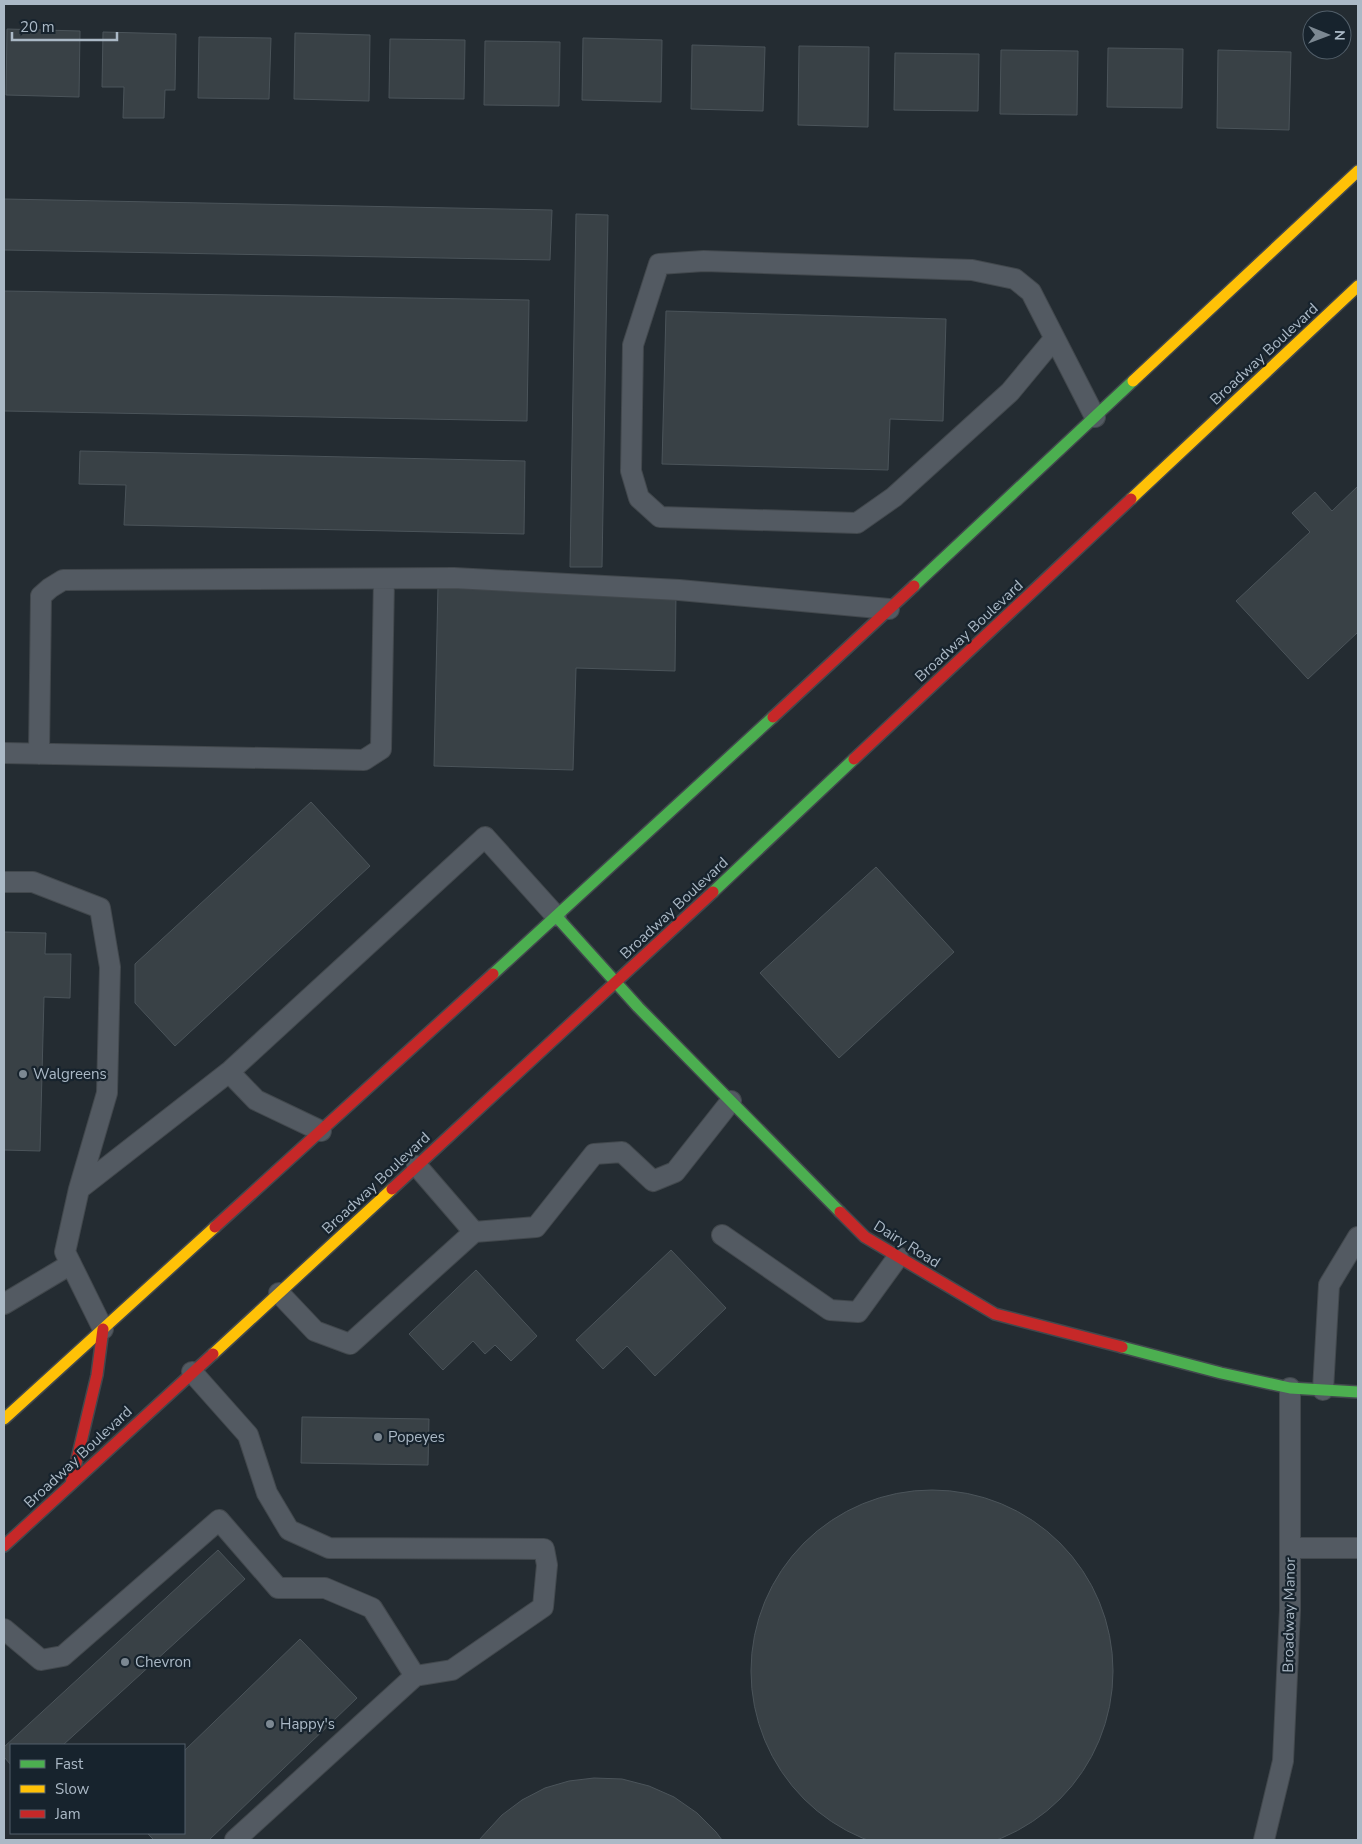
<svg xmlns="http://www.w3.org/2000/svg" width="1362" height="1844" viewBox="0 0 1362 1844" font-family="'Nunito Sans',sans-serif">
<rect width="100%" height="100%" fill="#242c32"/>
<path fill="#394146" stroke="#4b545a" d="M 7,29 L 80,31 L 79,97 L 6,95 Z
M 103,32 L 176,34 L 175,90 L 165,90 L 164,118 L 123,118 L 124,87 L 102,87 Z
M 295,33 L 370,35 L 369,101 L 294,99 Z
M 199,37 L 271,38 L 269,99 L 198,98 Z
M 583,38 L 662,40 L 661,102 L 582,100 Z
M 390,39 L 465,40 L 464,99 L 389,98 Z
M 485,41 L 560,42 L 559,106 L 484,105 Z
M 692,45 L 765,47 L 763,111 L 691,109 Z
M 799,46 L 869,47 L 868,127 L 798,125 Z
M 1108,48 L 1183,49 L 1182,108 L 1107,107 Z
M 1001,50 L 1078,51 L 1077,115 L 1000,114 Z
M 1218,50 L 1291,52 L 1289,130 L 1217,128 Z
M 895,53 L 979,54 L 978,111 L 894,110 Z
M 4,199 L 552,210 L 550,260 L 4,250 Z
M 576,214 L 608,215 L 602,567 L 570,567 Z
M 4,291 L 529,300 L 527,421 L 4,411 Z
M 666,311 L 946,319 L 943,421 L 890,419 L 888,470 L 662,464 Z
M 80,451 L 525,461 L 524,534 L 124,525 L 126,485 L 79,484 Z
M 1358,486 L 1358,632 L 1308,679 L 1236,601 L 1310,532 L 1292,513 L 1315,492 L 1332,511 Z
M 438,586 L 676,592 L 675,671 L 576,668 L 573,770 L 434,766 Z
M 311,802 L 370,866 L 175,1046 L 135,1003 L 135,964 Z
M 876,867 L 954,952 L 839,1058 L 760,973 Z
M 4,932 L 46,933 L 45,954 L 71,954 L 70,998 L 44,997 L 40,1151 L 4,1150 Z
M 671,1250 L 726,1308 L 655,1376 L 627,1346 L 603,1369 L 576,1340 Z
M 476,1270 L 537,1336 L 511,1361 L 495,1345 L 485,1354 L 473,1341 L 443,1370 L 409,1334 Z
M 302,1417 L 429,1419 L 428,1465 L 301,1463 Z
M751 1671a181 181 0 1 1 362 0a181 181 0 1 1-362 0Z
M 218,1550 L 245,1579 L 63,1745 L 11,1745 L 11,1765 L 4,1757 L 4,1747 Z
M 300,1639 L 357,1698 L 209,1840 L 154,1840 L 147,1833 L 184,1833 L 184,1751 Z
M 594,1778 L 622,1779 L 649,1786 L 674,1797 L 697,1813 L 716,1832 L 722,1840 L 479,1840 L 502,1815 L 522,1800 L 545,1788 L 569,1781 Z"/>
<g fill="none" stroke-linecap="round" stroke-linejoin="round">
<g stroke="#42484d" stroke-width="22">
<path id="lane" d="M 1054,339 L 1010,392 L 894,497 L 857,523 L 660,517 L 639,498 L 631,471 L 633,345 L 659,264 L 704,261 L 972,270 L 1015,279 L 1031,292 L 1095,417
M 4,753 L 364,760 L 381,749 L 384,579
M 39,754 L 41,596 L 50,588 L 63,580 L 454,578 L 679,590 L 889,609
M 4,882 L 33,882 L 100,908 L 110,967 L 107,1093 L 79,1189 L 65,1252 L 103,1329
M 229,1072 L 256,1100 L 321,1131
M 417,1166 L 474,1232 L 536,1227 L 594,1154 L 622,1152 L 653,1181 L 675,1172 L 731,1101
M 79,1189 L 229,1072 L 485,837 L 556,916
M 722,1235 L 830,1310 L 858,1312 L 898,1257
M 279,1293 L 315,1331 L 350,1344 L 474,1232
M 4,1304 L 71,1264
M 192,1372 L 248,1435 L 267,1493 L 289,1530 L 329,1548 L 544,1549 L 547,1565 L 543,1607 L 452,1670 L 415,1676 L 235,1840
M 1323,1390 L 1329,1285 L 1358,1237
M 1290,1548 L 1358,1548
M 4,1629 L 41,1660 L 63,1656 L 219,1520 L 278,1588 L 325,1588 L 372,1608 L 415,1676
M 1264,1840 L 1283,1761 L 1290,1610 L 1290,1388"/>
</g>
<g stroke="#42484d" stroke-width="14">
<path id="fast" d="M 914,586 L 1133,381
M 713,892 L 854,759
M 556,916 L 638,1007 L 840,1212
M 493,974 L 773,717
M 1122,1347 L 1221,1373 L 1290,1388 L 1358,1392"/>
</g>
<g stroke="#42484d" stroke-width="14">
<path id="slow" d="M 1133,381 L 1358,171
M 1131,499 L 1358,286
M 213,1354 L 392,1189
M 4,1419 L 215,1227"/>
</g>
<g stroke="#42484d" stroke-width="14">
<path id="jam" d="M 773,717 L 914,586
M 854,759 L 1131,499
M 392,1189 L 713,892
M 840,1212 L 865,1237 L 995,1314 L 1122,1347
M 215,1227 L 493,974
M 71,1484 L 97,1375 L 103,1329
M 4,1546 L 213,1354"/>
</g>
<use href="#lane" stroke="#535a62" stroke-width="20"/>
<use href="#fast" stroke="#4caf50" stroke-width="11"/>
<use href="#slow" stroke="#ffc107" stroke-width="11"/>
<use href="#jam" stroke="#c62828" stroke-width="11"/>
</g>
<g fill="#7c8892" stroke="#17232d" stroke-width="2">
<circle cx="23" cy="1074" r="5"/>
<circle cx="378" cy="1437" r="5"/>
<circle cx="125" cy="1662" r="5"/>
<circle cx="270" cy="1724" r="5"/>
</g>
<g text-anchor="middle" stroke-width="4.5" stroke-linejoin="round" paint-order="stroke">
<g font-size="15" fill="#abb9c6" stroke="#17232d">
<text transform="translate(1264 354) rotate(-43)" y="5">Broadway Boulevard</text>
<text transform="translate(969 631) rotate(-43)" y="5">Broadway Boulevard</text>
<text transform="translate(674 908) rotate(-43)" y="5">Broadway Boulevard</text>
<text transform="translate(376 1183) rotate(-43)" y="5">Broadway Boulevard</text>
<text transform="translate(907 1244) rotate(32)" y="5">Dairy Road</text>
<text transform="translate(78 1457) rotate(-43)" y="5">Broadway Boulevard</text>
<text transform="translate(1289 1615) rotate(-89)" y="5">Broadway Manor</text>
</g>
<g font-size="15" fill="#abb9c6" stroke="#17232d" text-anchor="start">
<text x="33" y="1079">Walgreens</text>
<text x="388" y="1442">Popeyes</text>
<text x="135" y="1667">Chevron</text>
<text x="280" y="1729">Happy's</text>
</g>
</g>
<rect width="1362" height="1844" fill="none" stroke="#abb9c6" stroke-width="10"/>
<rect x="10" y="1744" width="175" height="90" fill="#17232d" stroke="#525f6a"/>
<rect x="20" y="1760" width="25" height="8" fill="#4caf50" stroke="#525f6a"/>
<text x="55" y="1769" font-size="15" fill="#abb9c6">Fast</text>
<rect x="20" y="1785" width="25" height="8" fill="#ffc107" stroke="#525f6a"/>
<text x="55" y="1794" font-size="15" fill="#abb9c6">Slow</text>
<rect x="20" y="1810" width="25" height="8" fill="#c62828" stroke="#525f6a"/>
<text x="55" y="1819" font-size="15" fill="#abb9c6">Jam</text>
<g transform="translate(1327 35) rotate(91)"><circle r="24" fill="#17232d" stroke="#525f6a"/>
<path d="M0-4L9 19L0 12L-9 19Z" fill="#7c8892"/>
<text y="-8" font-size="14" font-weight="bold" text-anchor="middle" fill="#abb9c6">N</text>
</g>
<path d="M12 32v8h105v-8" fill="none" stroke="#abb9c6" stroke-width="2.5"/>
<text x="20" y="32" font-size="15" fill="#abb9c6" stroke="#17232d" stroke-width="4" paint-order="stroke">20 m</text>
</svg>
